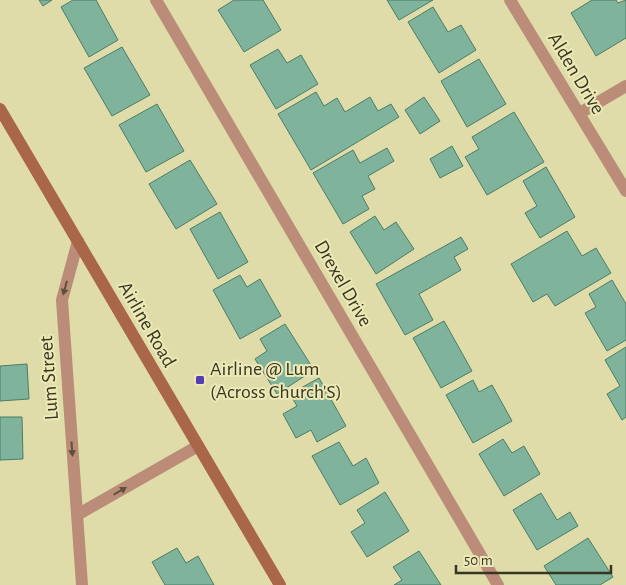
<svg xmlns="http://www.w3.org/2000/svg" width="626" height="585" viewBox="0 0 626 585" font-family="'Alegreya Sans',sans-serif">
<rect width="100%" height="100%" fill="#dfdcaa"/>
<path fill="#80b39b" stroke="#4b7d67" d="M 39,0 L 52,0 L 43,6 Z
M 73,0 L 96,0 L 118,40 L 89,57 L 61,7 Z
M 234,0 L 263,0 L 281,30 L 244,52 L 218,10 Z
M 387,0 L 433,0 L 399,20 Z
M 592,0 L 616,0 L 618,3 L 626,0 L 626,38 L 596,56 L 571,13 Z
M 433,7 L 448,32 L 461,25 L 476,50 L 439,73 L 408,22 Z
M 122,47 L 150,95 L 112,116 L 84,68 Z
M 278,49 L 287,63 L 301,55 L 318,84 L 276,109 L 250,65 Z
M 479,59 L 506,104 L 467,127 L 441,81 Z
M 316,92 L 324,106 L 337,98 L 345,112 L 370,97 L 378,111 L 391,104 L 399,117 L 311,170 L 278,114 Z
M 424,97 L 440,121 L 420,134 L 405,110 Z
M 157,104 L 184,151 L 146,172 L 119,125 Z
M 514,112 L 544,162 L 487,195 L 465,157 L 479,149 L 472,137 Z
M 452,146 L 463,166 L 440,178 L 430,159 Z
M 387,148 L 394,161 L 368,176 L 375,189 L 362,196 L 369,209 L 343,224 L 313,173 L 353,150 L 360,163 Z
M 190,160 L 217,204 L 176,229 L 149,184 Z
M 546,167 L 575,217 L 540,238 L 525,213 L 537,206 L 523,181 Z
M 220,212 L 248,262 L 218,279 L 190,229 Z
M 375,216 L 384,230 L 396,222 L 414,249 L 376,274 L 350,232 Z
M 567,231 L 582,256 L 596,248 L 611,273 L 555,306 L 547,294 L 533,302 L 511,264 Z
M 461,237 L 468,249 L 454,257 L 461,270 L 419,294 L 433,320 L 405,335 L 376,284 Z
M 240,275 L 247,287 L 260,279 L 281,316 L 240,339 L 213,290 Z
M 612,280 L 626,304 L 626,340 L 607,351 L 585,313 L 596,307 L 589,294 Z
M 444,321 L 472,371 L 441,388 L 413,338 Z
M 285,324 L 314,370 L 277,394 L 255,359 L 267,351 L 260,339 Z
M 626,347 L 626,417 L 622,420 L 607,394 L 620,386 L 605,360 Z
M 27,364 L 29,399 L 0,401 L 0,366 Z
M 319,378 L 346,426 L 317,442 L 311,430 L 296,438 L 283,414 L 297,406 L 290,394 Z
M 473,380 L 479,392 L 492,385 L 512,421 L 473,443 L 446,395 Z
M 0,417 L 22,417 L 23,459 L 0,460 Z
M 503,439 L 512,453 L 524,446 L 540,474 L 504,496 L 479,454 Z
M 339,442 L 353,466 L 366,458 L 379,483 L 340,505 L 312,456 Z
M 385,492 L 409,531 L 367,557 L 351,532 L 365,523 L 357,510 Z
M 541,493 L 557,520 L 570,512 L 578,526 L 537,550 L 513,510 Z
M 588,538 L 613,577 L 600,585 L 556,585 L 544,566 Z
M 177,548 L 186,563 L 198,556 L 214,585 L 165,585 L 152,562 Z
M 419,551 L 441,585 L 394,585 L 402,580 L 393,567 Z"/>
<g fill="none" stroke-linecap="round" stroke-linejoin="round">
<path stroke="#bb8d79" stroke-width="12" d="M 156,0 L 498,585
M 510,0 L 626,191
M 580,113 L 626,86
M 78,241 L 62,300 L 82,585
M 77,515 L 198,446"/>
<path stroke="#a96649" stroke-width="12" d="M 0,109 L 280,585"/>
</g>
<defs><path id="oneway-solid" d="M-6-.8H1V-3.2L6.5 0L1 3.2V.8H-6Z" transform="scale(1.25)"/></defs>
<g fill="#5f503c">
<use href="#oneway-solid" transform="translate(65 288) rotate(105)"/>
<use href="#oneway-solid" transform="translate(72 449) rotate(86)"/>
<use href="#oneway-solid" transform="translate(120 491) rotate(-30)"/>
</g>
<rect fill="#513db5" stroke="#ede9b7" stroke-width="2" x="195" y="375" width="10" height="10" rx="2.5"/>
<g text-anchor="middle" stroke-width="4" stroke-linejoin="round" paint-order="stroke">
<g font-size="20" fill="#373622" stroke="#ede9b7">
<text transform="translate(577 73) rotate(59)" y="7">Alden Drive</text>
<text transform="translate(344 283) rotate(60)" y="7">Drexel Drive</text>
<text transform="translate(148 324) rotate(60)" y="7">Airline Road</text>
<text transform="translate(48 378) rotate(-94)" y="7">Lum Street</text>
</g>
<g font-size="20" fill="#373622" stroke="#ede9b7" text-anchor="start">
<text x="210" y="375">Airline @ Lum<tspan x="210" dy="23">(Across Church'S)</tspan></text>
</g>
</g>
<path d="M456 565v8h155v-8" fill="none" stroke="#373622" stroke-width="2.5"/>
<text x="464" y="565" font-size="15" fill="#373622" stroke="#ede9b7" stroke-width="4" paint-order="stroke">50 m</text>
</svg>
